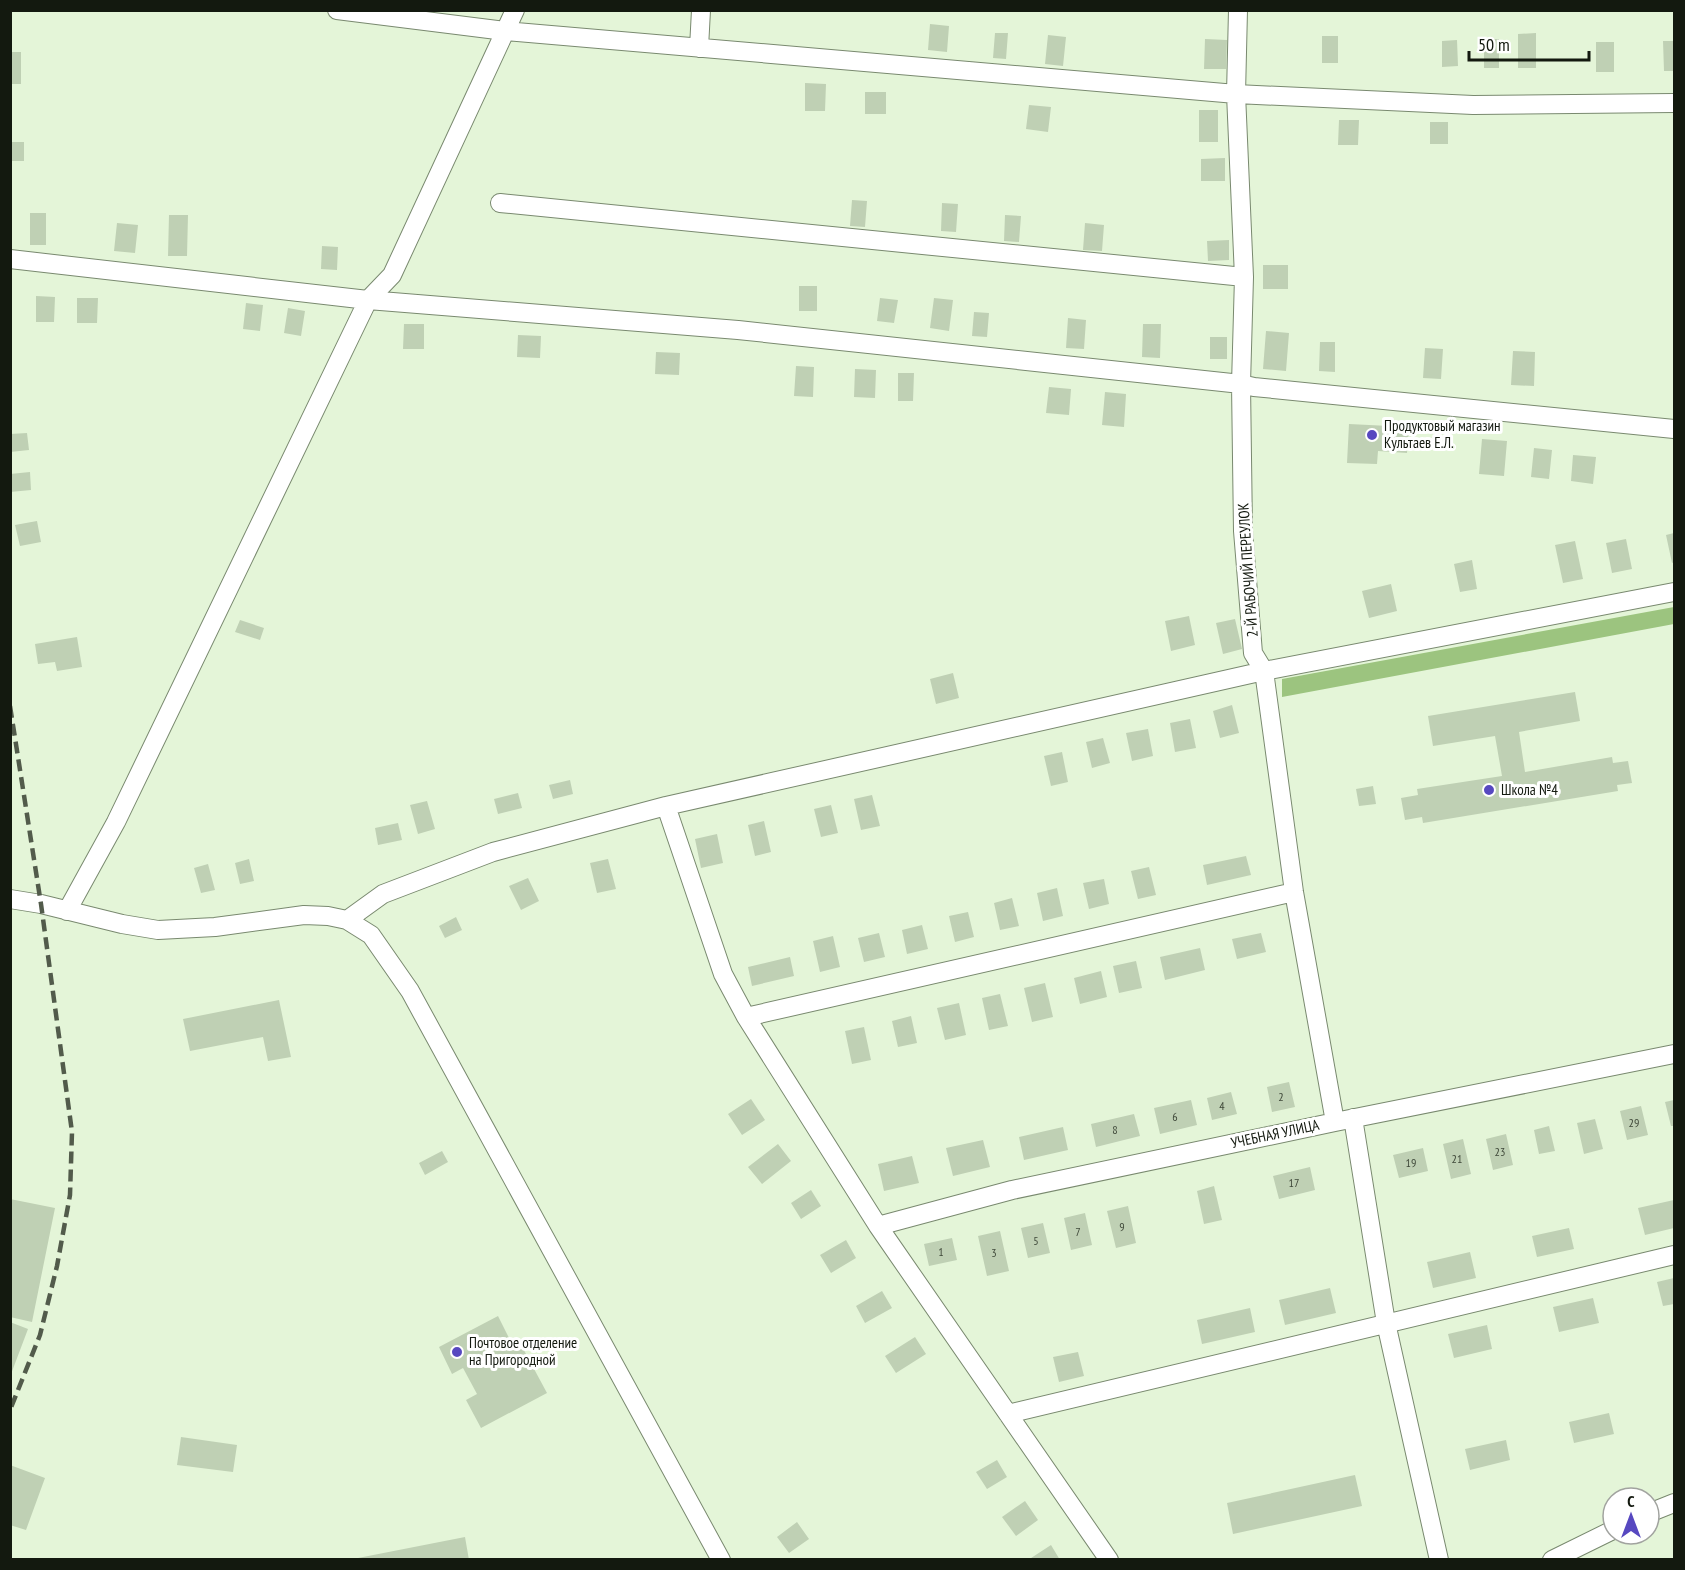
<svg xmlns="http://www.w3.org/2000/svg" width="1685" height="1570" viewBox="0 0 1685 1570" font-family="'PT Sans Narrow',sans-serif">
<rect width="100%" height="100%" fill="#e4f5d8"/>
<path fill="#9cc47f" d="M 1674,607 L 1674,624 L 1282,697 L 1282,679 Z"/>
<path fill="#bfd0b4" d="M 930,24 L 949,26 L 947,52 L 928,50 Z
M 995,33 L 1008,33 L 1006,59 L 993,58 Z
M 1536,33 L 1536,68 L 1518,68 L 1518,34 Z
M 1048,35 L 1066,37 L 1063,66 L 1045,64 Z
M 1322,36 L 1338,36 L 1338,63 L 1322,63 Z
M 1205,39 L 1227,40 L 1226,69 L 1204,69 Z
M 1484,39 L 1499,39 L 1499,68 L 1484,68 Z
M 1457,40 L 1458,66 L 1442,67 L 1442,41 Z
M 1663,41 L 1674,41 L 1674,71 L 1664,71 Z
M 1596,42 L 1614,42 L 1614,72 L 1596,72 Z
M 10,52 L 21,52 L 21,84 L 10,84 Z
M 805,83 L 826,84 L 825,111 L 805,111 Z
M 865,92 L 886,92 L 886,114 L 865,114 Z
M 1029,105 L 1051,107 L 1048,132 L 1026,129 Z
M 1199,110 L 1218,110 L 1218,142 L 1199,142 Z
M 1339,120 L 1359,120 L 1358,145 L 1338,145 Z
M 1430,122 L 1448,122 L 1448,144 L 1430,144 Z
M 10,142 L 24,142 L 24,161 L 10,161 Z
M 1225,158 L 1225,181 L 1201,181 L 1201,159 Z
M 852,200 L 867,201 L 865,227 L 850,226 Z
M 942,203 L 958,204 L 956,232 L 941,231 Z
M 30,213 L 46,213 L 46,245 L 30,245 Z
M 169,215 L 188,215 L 187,256 L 168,256 Z
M 1005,215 L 1021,216 L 1019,242 L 1004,241 Z
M 117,223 L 138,225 L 135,253 L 114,251 Z
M 1085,223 L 1104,225 L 1102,251 L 1083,250 Z
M 1229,240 L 1229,260 L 1208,261 L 1207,241 Z
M 322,246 L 338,247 L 337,270 L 321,269 Z
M 1263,265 L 1288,265 L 1288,289 L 1263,289 Z
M 799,286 L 817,286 L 817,311 L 799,311 Z
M 36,296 L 55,297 L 54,322 L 36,322 Z
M 77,298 L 98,298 L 97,323 L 77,323 Z
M 880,298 L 898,300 L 894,323 L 877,321 Z
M 934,298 L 953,300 L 949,331 L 930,328 Z
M 246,303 L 263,305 L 260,331 L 243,329 Z
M 288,308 L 305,311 L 301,336 L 284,333 Z
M 974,312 L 989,313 L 987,337 L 972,336 Z
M 1068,318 L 1086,320 L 1084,349 L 1066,348 Z
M 404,324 L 424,324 L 424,349 L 403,349 Z
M 1143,324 L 1161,324 L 1160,358 L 1142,357 Z
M 1266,331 L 1289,333 L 1286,371 L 1263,369 Z
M 518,335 L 541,336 L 540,358 L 517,357 Z
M 1210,337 L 1227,337 L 1227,359 L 1210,359 Z
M 1320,342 L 1335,342 L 1335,372 L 1319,371 Z
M 1425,348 L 1443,349 L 1441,379 L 1423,378 Z
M 1513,351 L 1535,352 L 1534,386 L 1511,385 Z
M 656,352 L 680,353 L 679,375 L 655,374 Z
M 796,366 L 814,367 L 813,397 L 794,396 Z
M 855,369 L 876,370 L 875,398 L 854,397 Z
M 898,373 L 914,373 L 913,401 L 898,401 Z
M 1049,387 L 1071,389 L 1069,415 L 1046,413 Z
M 1105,392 L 1126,394 L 1124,427 L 1102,425 Z
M 1349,424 L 1409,427 L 1407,453 L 1378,451 L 1377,464 L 1347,463 Z
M 27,433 L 29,450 L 10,452 L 10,434 Z
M 1482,439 L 1507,441 L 1504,476 L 1479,474 Z
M 1534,448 L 1552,450 L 1549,479 L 1531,477 Z
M 1573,455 L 1596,457 L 1593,484 L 1571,481 Z
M 30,472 L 31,490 L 10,492 L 10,474 Z
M 37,521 L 41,542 L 20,546 L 15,525 Z
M 1674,533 L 1674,562 L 1672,563 L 1666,535 Z
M 1626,539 L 1632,569 L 1612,573 L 1606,543 Z
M 1575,541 L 1583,579 L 1563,583 L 1555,545 Z
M 1472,560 L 1477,589 L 1460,592 L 1454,564 Z
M 1391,584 L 1397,611 L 1369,618 L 1362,591 Z
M 1189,616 L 1195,645 L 1171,651 L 1165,621 Z
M 1235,619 L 1242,649 L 1223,654 L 1216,623 Z
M 240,620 L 264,628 L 260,640 L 235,632 Z
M 77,637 L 82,667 L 57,671 L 55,662 L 38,664 L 35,644 Z
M 953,673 L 959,698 L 936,704 L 930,679 Z
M 1575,692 L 1580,721 L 1519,732 L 1525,772 L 1612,757 L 1613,763 L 1628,761 L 1632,783 L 1617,785 L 1618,791 L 1423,823 L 1422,817 L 1405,820 L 1401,798 L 1418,795 L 1417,789 L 1502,776 L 1495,736 L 1433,746 L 1428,716 Z
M 1232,705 L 1239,733 L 1220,738 L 1213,711 Z
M 1190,719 L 1196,748 L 1175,752 L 1170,723 Z
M 1148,729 L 1153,756 L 1132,761 L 1126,733 Z
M 1103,738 L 1110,763 L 1092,768 L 1086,742 Z
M 1062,752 L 1068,782 L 1051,786 L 1044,756 Z
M 570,780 L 573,794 L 553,799 L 549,785 Z
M 1373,786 L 1376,804 L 1359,806 L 1356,789 Z
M 518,793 L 522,808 L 498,814 L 494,799 Z
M 872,795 L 880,826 L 861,830 L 854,799 Z
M 427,801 L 435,829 L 418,834 L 410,805 Z
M 831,805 L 838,833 L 821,837 L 814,809 Z
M 764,821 L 771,852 L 755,856 L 748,825 Z
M 398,823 L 402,840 L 378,845 L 375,828 Z
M 717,834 L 723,863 L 701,868 L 695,839 Z
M 1246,856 L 1251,875 L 1207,885 L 1203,865 Z
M 249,859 L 254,881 L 240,884 L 235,863 Z
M 608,859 L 616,889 L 597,893 L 590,863 Z
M 208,864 L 215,890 L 201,893 L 194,868 Z
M 1149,867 L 1156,895 L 1138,899 L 1131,871 Z
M 528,878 L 539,901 L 521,910 L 509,886 Z
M 1104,879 L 1109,904 L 1089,909 L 1083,883 Z
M 1057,888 L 1063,916 L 1043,921 L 1037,893 Z
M 1012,898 L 1019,926 L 1000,930 L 994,903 Z
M 968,912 L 974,937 L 955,942 L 949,916 Z
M 456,917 L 462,930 L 445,938 L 439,926 Z
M 922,925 L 928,949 L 907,954 L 902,930 Z
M 879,933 L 885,957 L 864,962 L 858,938 Z
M 1261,933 L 1266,952 L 1237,959 L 1232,939 Z
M 833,936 L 840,967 L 820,972 L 813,941 Z
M 1200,948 L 1205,970 L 1165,980 L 1160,957 Z
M 790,957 L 794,976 L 752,986 L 748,967 Z
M 1136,961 L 1142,988 L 1119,993 L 1113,966 Z
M 1101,971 L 1107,997 L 1080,1004 L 1074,978 Z
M 1045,983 L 1053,1017 L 1032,1022 L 1024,988 Z
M 1000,994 L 1008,1026 L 989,1030 L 982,998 Z
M 279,1000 L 291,1057 L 268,1061 L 263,1037 L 190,1051 L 183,1019 Z
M 959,1003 L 966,1035 L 945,1040 L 937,1008 Z
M 911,1016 L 917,1043 L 898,1047 L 892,1021 Z
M 864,1027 L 871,1060 L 852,1064 L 845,1031 Z
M 1289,1082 L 1295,1107 L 1272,1112 L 1267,1087 Z
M 1231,1092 L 1237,1114 L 1212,1120 L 1207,1098 Z
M 751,1099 L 765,1120 L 742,1135 L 728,1114 Z
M 1191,1100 L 1197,1125 L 1160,1134 L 1154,1108 Z
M 1674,1100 L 1674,1126 L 1671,1126 L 1665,1102 Z
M 1641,1106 L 1648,1135 L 1627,1140 L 1620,1111 Z
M 1134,1114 L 1140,1136 L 1096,1147 L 1091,1124 Z
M 1595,1119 L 1603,1149 L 1584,1154 L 1577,1123 Z
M 1549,1126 L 1555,1151 L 1539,1154 L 1534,1130 Z
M 1063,1127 L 1068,1150 L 1024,1160 L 1019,1137 Z
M 1506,1134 L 1513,1165 L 1493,1170 L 1486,1139 Z
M 1463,1139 L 1471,1174 L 1451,1179 L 1443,1144 Z
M 983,1140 L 990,1167 L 953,1176 L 946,1148 Z
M 778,1144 L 791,1161 L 762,1184 L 748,1167 Z
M 1423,1148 L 1428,1171 L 1399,1178 L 1393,1155 Z
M 442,1151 L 448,1162 L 425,1175 L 419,1163 Z
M 912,1156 L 919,1183 L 884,1191 L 878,1164 Z
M 1310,1167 L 1315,1190 L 1279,1199 L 1273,1176 Z
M 1214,1186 L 1222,1220 L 1204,1224 L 1197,1191 Z
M 811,1190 L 821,1206 L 801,1219 L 791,1203 Z
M 10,1199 L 55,1208 L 32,1322 L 10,1317 Z
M 1674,1200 L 1674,1228 L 1645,1235 L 1638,1208 Z
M 1128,1206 L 1136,1243 L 1116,1248 L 1107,1211 Z
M 1085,1213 L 1092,1245 L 1071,1250 L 1064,1218 Z
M 1043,1223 L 1050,1253 L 1028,1258 L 1021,1228 Z
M 1569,1228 L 1574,1249 L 1537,1257 L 1532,1236 Z
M 1000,1231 L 1009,1271 L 987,1276 L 978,1236 Z
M 952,1238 L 957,1260 L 929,1266 L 924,1244 Z
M 846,1240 L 856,1258 L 831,1273 L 820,1255 Z
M 1470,1252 L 1476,1278 L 1433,1288 L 1427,1262 Z
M 1674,1278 L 1674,1304 L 1663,1306 L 1657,1282 Z
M 1330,1288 L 1336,1313 L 1285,1325 L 1279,1300 Z
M 882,1291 L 892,1308 L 865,1323 L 856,1306 Z
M 1593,1298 L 1599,1323 L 1559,1332 L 1553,1307 Z
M 1250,1308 L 1255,1332 L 1202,1344 L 1197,1320 Z
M 498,1316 L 512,1344 L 519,1341 L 547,1393 L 481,1428 L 466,1400 L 477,1394 L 463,1368 L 452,1374 L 439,1347 Z
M 10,1322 L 28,1329 L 11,1374 L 10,1374 Z
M 1487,1325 L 1492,1349 L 1454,1358 L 1448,1334 Z
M 915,1337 L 926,1354 L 896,1373 L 885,1356 Z
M 1078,1352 L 1084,1376 L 1059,1382 L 1053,1357 Z
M 1609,1413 L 1614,1434 L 1574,1443 L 1569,1422 Z
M 181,1437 L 237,1445 L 233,1472 L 177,1465 Z
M 1506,1440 L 1510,1460 L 1470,1470 L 1465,1449 Z
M 997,1460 L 1007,1477 L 987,1489 L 976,1472 Z
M 10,1465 L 45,1478 L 26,1530 L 10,1525 Z
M 1355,1475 L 1362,1506 L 1233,1534 L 1227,1503 Z
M 1025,1501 L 1038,1520 L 1016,1536 L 1002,1517 Z
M 797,1522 L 809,1539 L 789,1553 L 777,1537 Z
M 465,1537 L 469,1560 L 358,1560 L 358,1558 Z
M 1051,1545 L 1060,1560 L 1028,1560 Z"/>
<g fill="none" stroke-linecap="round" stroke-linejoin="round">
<g stroke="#79896f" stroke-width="20">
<path id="minor" d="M 337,10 L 505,31 L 1236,94 L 1473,105 L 1674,103
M 1238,10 L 1236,94 L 1244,277 L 1241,384 L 1243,531 L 1253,653 L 1264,671 L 1294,892 L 1335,1122
M 699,48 L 701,10
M 500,203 L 1244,277
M 10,259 L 368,300 L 738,330 L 1241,384 L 1254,387 L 1674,429
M 666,806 L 723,974 L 746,1017 L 878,1226 L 1109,1560
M 10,899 L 41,904 L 122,924 L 158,930 L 215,927 L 304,915 L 328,916 L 347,920 L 371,935 L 410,991 L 721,1560
M 67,911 L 116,822 L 368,300 L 392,275 L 515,10
M 347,920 L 383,894 L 493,852 L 666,806 L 1264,671 L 1674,592
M 746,1017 L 1294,892
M 1353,1118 L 1386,1323 L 1439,1560
M 878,1226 L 1012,1190 L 1335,1122 L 1674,1054
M 1008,1414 L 1674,1255
M 1649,1513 L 1674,1503
M 1552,1560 L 1613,1530"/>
</g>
<use href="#minor" stroke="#fff" stroke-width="18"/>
<path stroke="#525b4b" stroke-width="4.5" stroke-dasharray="12 6" stroke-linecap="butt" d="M 10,706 L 41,904 L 72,1132 L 70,1195 L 57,1266 L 40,1335 L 10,1410"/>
</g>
<g fill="#5748c0" stroke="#fff" stroke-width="2">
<circle cx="1372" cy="435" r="6"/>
<circle cx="1489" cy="790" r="6"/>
<circle cx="457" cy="1352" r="6"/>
</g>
<g text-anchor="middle" stroke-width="6" stroke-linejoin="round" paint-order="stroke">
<g font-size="12" fill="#3e4738">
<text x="1281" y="1101">2</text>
<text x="1222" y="1110">4</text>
<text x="1175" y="1121">6</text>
<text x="1634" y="1127">29</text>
<text x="1115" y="1134">8</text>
<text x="1500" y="1156">23</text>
<text x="1457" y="1163">21</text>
<text x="1411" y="1167">19</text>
<text x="1294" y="1187">17</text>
<text x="1122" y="1231">9</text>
<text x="1078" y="1236">7</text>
<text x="1036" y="1245">5</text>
<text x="941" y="1256">1</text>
<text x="994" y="1257">3</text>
</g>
<g font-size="15" fill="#13190f" stroke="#fff" text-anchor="start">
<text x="1384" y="431">Продуктовый магазин<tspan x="1384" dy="17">Культаев Е.Л.</tspan></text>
<text x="1501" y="795">Школа №4</text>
<text x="469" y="1348">Почтовое отделение<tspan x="469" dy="17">на Пригородной</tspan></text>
</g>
<g font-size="15" fill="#13190f" stroke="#fff">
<text transform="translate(1248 570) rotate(-94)" y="5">2-Й РАБОЧИЙ ПЕРЕУЛОК</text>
<text transform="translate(1275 1134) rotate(-12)" y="5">УЧЕБНАЯ УЛИЦА</text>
</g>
</g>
<rect width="1685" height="1570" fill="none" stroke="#13190f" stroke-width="24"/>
<g transform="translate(1631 1516)"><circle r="28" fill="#ffffff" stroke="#a1a39f" stroke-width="1.5"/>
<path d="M0-4.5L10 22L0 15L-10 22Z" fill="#5748c0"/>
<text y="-9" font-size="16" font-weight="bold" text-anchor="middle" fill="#13190f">С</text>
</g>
<path d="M1469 51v9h120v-9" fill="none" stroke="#13190f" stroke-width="3"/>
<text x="1478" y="51" font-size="18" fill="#13190f" stroke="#ffffff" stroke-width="4.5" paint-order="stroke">50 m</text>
</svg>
